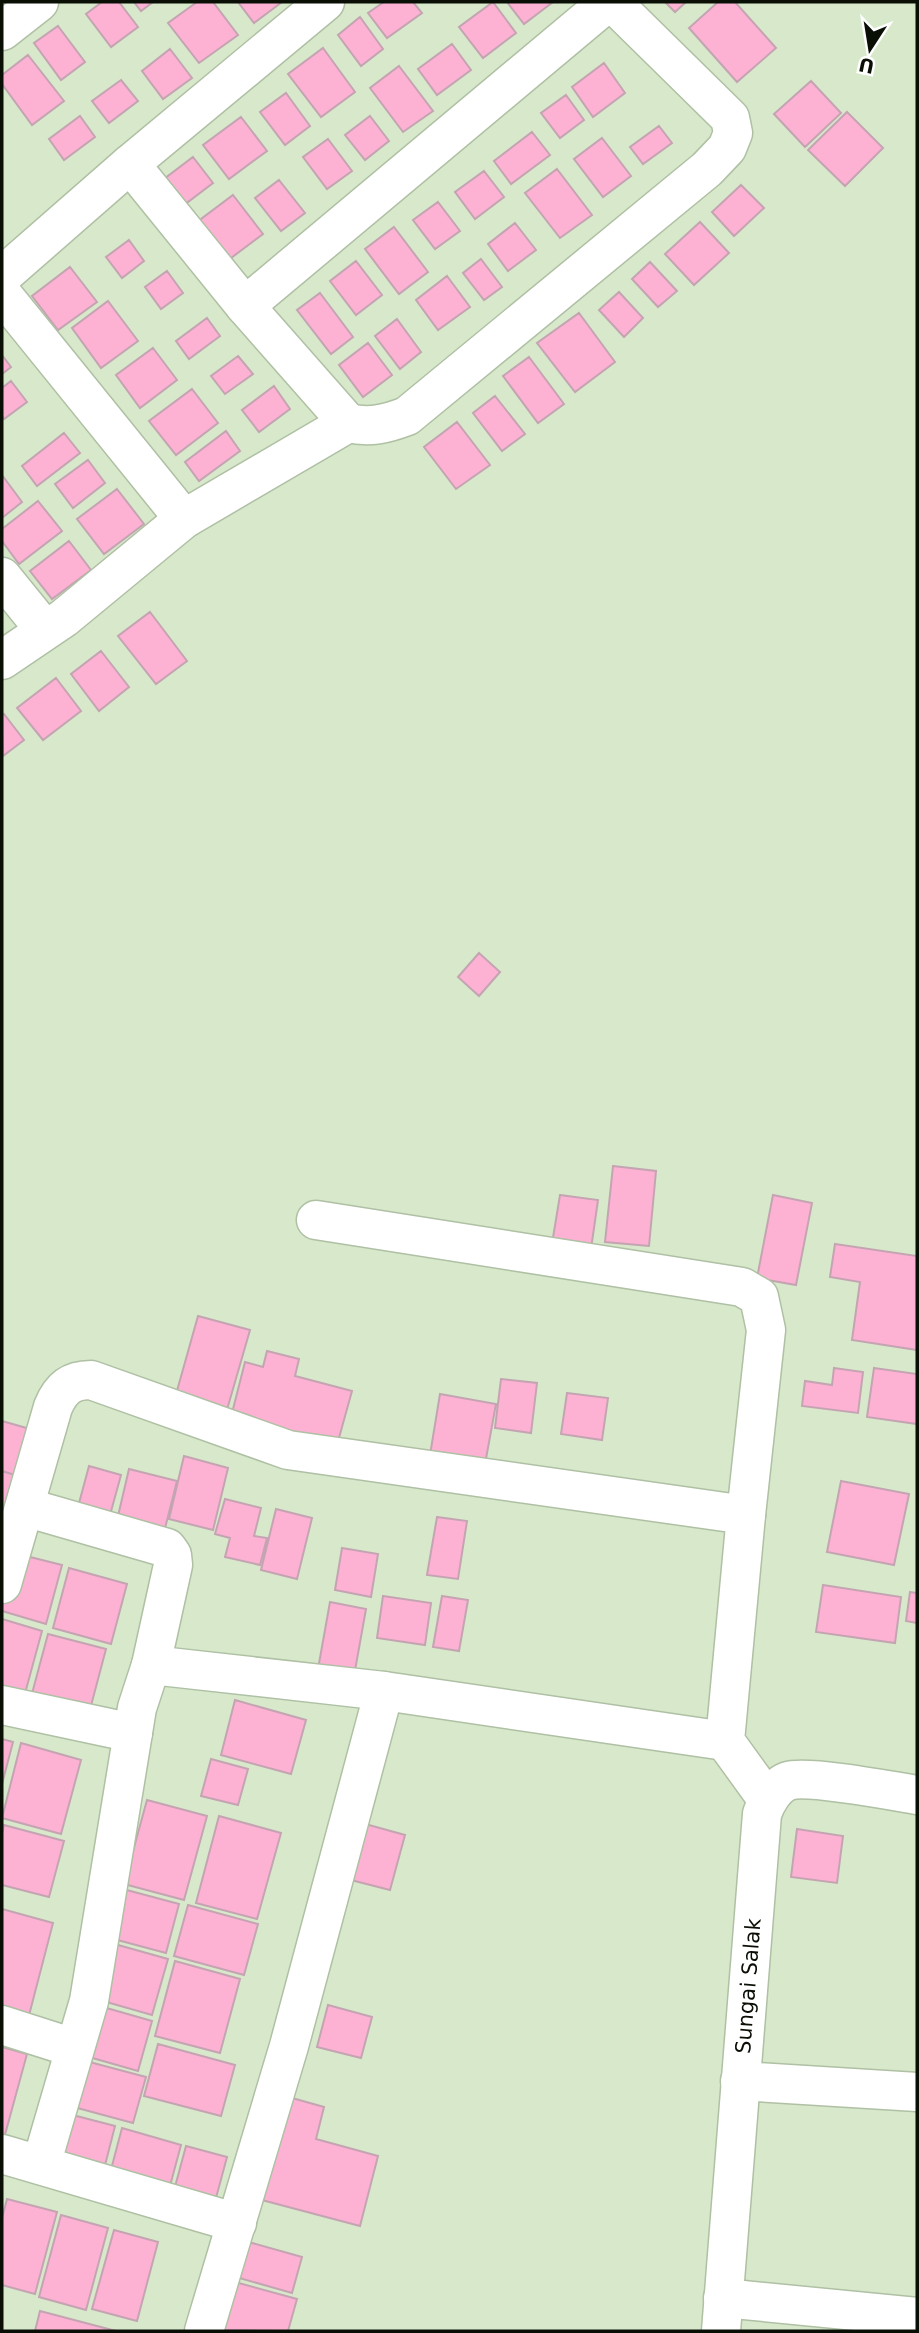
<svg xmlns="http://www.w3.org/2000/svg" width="919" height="2333" viewBox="0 0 919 2333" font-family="'DejaVu Sans',sans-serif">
<rect width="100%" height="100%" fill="#d7e8cb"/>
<path fill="#fdb2d4" stroke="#c5a4b2" stroke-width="2" d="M 102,2 L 119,2 L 138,27 L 111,47 L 86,14 Z
M 134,2 L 153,2 L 141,11 Z
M 197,2 L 213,2 L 238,35 L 199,63 L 168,23 Z
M 238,2 L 282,2 L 254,23 Z
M 384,2 L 413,2 L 422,13 L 387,38 L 368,13 Z
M 493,2 L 516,33 L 483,58 L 459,27 Z
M 507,2 L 553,2 L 524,24 Z
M 665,2 L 686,2 L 675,12 Z
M 718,2 L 735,2 L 776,48 L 737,82 L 689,28 Z
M 360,17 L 383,49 L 361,66 L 338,35 Z
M 58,26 L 85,62 L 61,80 L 34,43 Z
M 452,44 L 471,70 L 437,95 L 418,69 Z
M 323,48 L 355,92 L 321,117 L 288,74 Z
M 170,49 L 192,78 L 163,99 L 142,71 Z
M 28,55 L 64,101 L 32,125 L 2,84 L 2,75 Z
M 604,63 L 625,93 L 593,117 L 572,87 Z
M 399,66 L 433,111 L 403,132 L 370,88 Z
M 121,80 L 138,101 L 109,123 L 92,101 Z
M 811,81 L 841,113 L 805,147 L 774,114 Z
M 286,93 L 310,126 L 285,145 L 260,112 Z
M 566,95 L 584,120 L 560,138 L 541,113 Z
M 847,112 L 883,148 L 845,186 L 808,150 Z
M 80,116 L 95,137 L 64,160 L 49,139 Z
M 370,116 L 389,141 L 365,160 L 345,135 Z
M 241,117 L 267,151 L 229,179 L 203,145 Z
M 659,126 L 672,143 L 643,164 L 630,147 Z
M 532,132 L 550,155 L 511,184 L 494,161 Z
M 602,138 L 631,176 L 603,197 L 574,159 Z
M 328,139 L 352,171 L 327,189 L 303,157 Z
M 193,157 L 213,183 L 184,205 L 164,179 Z
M 557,169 L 592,215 L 560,238 L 525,193 Z
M 484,171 L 504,197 L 475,219 L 455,192 Z
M 279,180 L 305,213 L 281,231 L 255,198 Z
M 741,185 L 764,208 L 734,236 L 712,212 Z
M 233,195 L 263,234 L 227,261 L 197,222 Z
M 438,202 L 460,231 L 435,249 L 413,220 Z
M 700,222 L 729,253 L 694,285 L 665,254 Z
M 515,223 L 536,250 L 508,271 L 488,244 Z
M 394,227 L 428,272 L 399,294 L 365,249 Z
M 129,240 L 144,261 L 122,278 L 106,257 Z
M 481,259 L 502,287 L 484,300 L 463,273 Z
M 356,261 L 382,295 L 356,315 L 330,281 Z
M 650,262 L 677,291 L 658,307 L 632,279 Z
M 70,267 L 97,302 L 58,330 L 32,296 Z
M 167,271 L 183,293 L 161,309 L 145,287 Z
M 447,276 L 470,307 L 438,330 L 416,300 Z
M 619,292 L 643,318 L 624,337 L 599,310 Z
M 320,293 L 353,337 L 331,354 L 297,310 Z
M 108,301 L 138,341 L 101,368 L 72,328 Z
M 579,313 L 615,362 L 575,392 L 537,343 Z
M 207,318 L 220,336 L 189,359 L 176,341 Z
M 397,319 L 421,352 L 400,369 L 375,336 Z
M 368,343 L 392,375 L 363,397 L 339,365 Z
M 153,348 L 177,380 L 140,408 L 116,375 Z
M 2,355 L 11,367 L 2,374 Z
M 238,356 L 253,374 L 225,394 L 211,376 Z
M 529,357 L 564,404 L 538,423 L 503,376 Z
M 11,381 L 27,402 L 4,419 L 2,416 L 2,388 Z
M 274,386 L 290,409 L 259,432 L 242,410 Z
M 192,389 L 218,423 L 176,455 L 149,421 Z
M 495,396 L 525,434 L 502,451 L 473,413 Z
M 457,422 L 490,465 L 456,489 L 424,447 Z
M 226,431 L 240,451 L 199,481 L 185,462 Z
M 64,433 L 80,453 L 37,486 L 22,466 Z
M 88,460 L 105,483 L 73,508 L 55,484 Z
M 2,475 L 22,502 L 2,518 Z
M 117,489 L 144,524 L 104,554 L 77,519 Z
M 38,501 L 62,531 L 19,564 L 2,541 L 2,529 Z
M 69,541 L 91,570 L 52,599 L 30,571 Z
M 150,612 L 187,661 L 156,684 L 118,636 Z
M 101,651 L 129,687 L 99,711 L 71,674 Z
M 56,678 L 81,711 L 43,740 L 17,708 Z
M 4,714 L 24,740 L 3,756 L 2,716 Z
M 479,953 L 500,972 L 479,996 L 458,977 Z
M 613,1166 L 656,1171 L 649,1246 L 605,1242 Z
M 560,1195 L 598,1200 L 590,1256 L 551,1250 Z
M 773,1195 L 812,1203 L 796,1285 L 757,1278 Z
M 835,1244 L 917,1256 L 917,1350 L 852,1340 L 860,1282 L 830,1277 Z
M 198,1316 L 250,1330 L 224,1420 L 173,1405 Z
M 267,1351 L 299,1359 L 295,1376 L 352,1391 L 337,1445 L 231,1417 L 245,1362 L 263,1367 Z
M 834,1368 L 863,1372 L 858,1413 L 802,1406 L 805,1381 L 832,1385 Z
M 874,1368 L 917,1374 L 917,1424 L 867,1417 Z
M 501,1379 L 537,1383 L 531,1433 L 495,1428 Z
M 567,1393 L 608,1398 L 602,1440 L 561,1434 Z
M 440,1394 L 496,1404 L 485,1464 L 430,1455 Z
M 2,1421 L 30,1429 L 18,1476 L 2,1471 Z
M 184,1456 L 228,1468 L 213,1530 L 169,1519 Z
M 89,1466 L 121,1475 L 110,1515 L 78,1507 Z
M 129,1469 L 177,1481 L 162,1540 L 115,1529 Z
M 2,1471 L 18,1476 L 8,1510 L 2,1508 Z
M 841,1481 L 909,1494 L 894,1565 L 827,1552 Z
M 225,1499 L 261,1508 L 254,1536 L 267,1538 L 260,1565 L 225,1557 L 230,1538 L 215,1534 Z
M 276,1509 L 312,1518 L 297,1579 L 261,1570 Z
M 437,1517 L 467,1521 L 458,1579 L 427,1575 Z
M 342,1548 L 378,1554 L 371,1597 L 335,1590 Z
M 14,1553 L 62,1565 L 46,1624 L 2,1611 L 2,1598 Z
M 69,1568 L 127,1584 L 111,1644 L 53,1628 Z
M 823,1585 L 901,1597 L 895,1643 L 816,1632 Z
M 910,1592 L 917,1593 L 917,1623 L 906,1621 Z
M 383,1596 L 431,1603 L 425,1645 L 377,1638 Z
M 442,1596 L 468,1600 L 459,1651 L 433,1647 Z
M 330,1602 L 366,1609 L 354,1676 L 318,1669 Z
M 2,1619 L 42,1631 L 24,1697 L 2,1691 Z
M 48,1634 L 106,1649 L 88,1717 L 30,1701 Z
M 235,1700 L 306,1720 L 291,1774 L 221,1755 Z
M 2,1739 L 13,1742 L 2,1784 Z
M 21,1743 L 81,1760 L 61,1834 L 2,1818 Z
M 211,1759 L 248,1769 L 238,1805 L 201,1796 Z
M 147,1800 L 207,1816 L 184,1900 L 124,1884 Z
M 219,1816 L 281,1833 L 257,1919 L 196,1903 Z
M 358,1822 L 405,1835 L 390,1890 L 343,1878 Z
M 4,1825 L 64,1841 L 49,1897 L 2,1885 L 2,1833 Z
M 797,1829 L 843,1836 L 837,1883 L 791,1877 Z
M 123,1889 L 179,1904 L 166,1953 L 110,1938 Z
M 188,1905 L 258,1924 L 244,1975 L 174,1956 Z
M 2,1909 L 53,1923 L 27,2023 L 2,2016 Z
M 111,1943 L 168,1959 L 152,2015 L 96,1999 Z
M 175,1961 L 240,1979 L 220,2053 L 155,2036 Z
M 96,2005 L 152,2021 L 138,2071 L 82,2055 Z
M 328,2005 L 372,2017 L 361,2058 L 317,2047 Z
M 158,2044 L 235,2065 L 221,2116 L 144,2096 Z
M 2,2047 L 27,2054 L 3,2142 L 2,2142 Z
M 82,2060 L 146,2077 L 133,2123 L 70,2106 Z
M 285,2096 L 324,2107 L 316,2139 L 378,2156 L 360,2226 L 258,2199 Z
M 65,2113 L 115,2126 L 102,2177 L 52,2164 Z
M 122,2128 L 181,2145 L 167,2197 L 108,2181 Z
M 186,2146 L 227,2157 L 213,2209 L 172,2198 Z
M 7,2199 L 57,2212 L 35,2294 L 2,2285 L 2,2218 Z
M 61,2215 L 108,2228 L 86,2310 L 39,2297 Z
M 114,2230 L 158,2242 L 137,2321 L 92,2309 Z
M 245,2241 L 302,2257 L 292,2293 L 236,2277 Z
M 235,2282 L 297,2299 L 288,2331 L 222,2330 Z
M 40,2311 L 116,2331 L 35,2331 Z"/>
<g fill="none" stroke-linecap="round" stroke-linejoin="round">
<g stroke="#afc0a4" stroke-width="41">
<g id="minor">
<path d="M 2,31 L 39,2"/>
<path d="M 130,164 L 245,306 L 348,423"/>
<path d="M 2,276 L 130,164 L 325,2"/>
<path d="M 2,294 L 184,519"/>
<path d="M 245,306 L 608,2"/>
<path d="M 2,577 L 45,630"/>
<path d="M 2,660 L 64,618 L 184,519 L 348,423 C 370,428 386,424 407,416 L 707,169 L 727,148 L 733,133 L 730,118 L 612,2"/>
<path d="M 316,1220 L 742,1287 L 759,1297 L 766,1330 L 746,1515"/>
<path d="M 25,1507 L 167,1548 L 172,1555 L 173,1565 L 151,1665"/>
<path d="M 2,1584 L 53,1407 C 61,1388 71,1380 91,1380 L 288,1450 L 746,1515 L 725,1741 L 767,1799"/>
<path d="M 2,1705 L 133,1733"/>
<path d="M 2,2025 L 74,2048"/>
<path d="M 740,2081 L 917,2092"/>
<path d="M 2,2154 L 237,2223"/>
<path d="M 41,2165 L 89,2001 L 137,1708 L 151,1665 L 384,1691 L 725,1741"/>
<path d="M 723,2298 L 917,2317"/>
<path d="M 204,2331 L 289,2046 L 384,1691"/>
<path id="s1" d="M 721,2331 L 762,1814 C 766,1802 775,1786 788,1781 C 807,1775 893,1791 917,1795"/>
</g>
</g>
<use href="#minor" stroke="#fff" stroke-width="38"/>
</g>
<g text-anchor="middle" stroke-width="5" stroke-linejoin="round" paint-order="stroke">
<g font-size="21" fill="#0a0f06" stroke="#fff">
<text dy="7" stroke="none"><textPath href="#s1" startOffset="346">Sungai Salak</textPath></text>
</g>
</g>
<rect width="919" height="2333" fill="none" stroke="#0a0f06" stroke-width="7"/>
<g transform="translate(870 49) rotate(192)" stroke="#ffffff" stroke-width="5" paint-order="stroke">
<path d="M0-5L12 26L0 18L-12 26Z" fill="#0a0f06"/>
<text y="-10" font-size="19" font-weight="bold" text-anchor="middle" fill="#0a0f06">U</text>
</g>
</svg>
